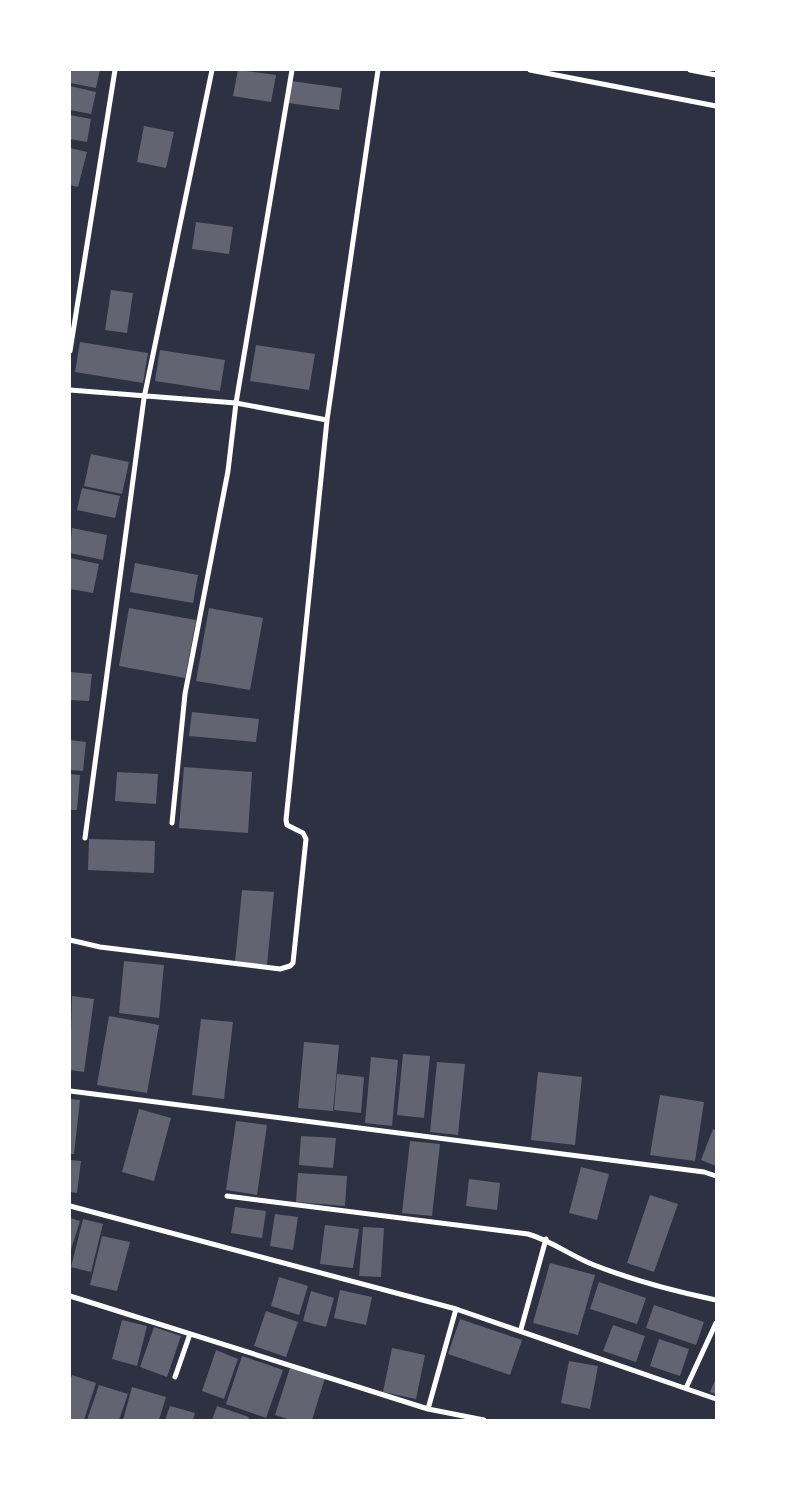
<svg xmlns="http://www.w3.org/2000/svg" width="786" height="1490" viewBox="0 0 786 1490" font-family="'Golos Text',sans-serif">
<rect width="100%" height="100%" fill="#2d3142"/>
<path fill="#626471" d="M 70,70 L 100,70 L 96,88 L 70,83 Z
M 238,70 L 276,75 L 271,102 L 233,96 Z
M 291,81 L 342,88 L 339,110 L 288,103 Z
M 70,86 L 96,92 L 91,114 L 70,110 Z
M 70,115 L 91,119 L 87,142 L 70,139 Z
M 144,126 L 174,132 L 166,168 L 137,162 Z
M 70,148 L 87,152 L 78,187 L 70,185 Z
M 196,222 L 233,227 L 229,254 L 192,249 Z
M 111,290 L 133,293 L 127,333 L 105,330 Z
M 80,342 L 148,353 L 143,383 L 75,372 Z
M 256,345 L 315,354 L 309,390 L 250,381 Z
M 160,350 L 225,360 L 220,391 L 155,381 Z
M 91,454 L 129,462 L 122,494 L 84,486 Z
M 82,488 L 120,496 L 115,518 L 77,510 Z
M 72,528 L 107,535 L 103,560 L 70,553 Z
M 70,558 L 99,564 L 93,593 L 70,589 Z
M 135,563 L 198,575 L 193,603 L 130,592 Z
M 129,608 L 196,620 L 185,678 L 119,666 Z
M 209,608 L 263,618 L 250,690 L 196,681 Z
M 70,672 L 92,674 L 89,701 L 70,700 Z
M 192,712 L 259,719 L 256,742 L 189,736 Z
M 70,740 L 86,742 L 83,771 L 70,770 Z
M 184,767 L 252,772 L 248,833 L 179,828 Z
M 117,772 L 158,774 L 156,804 L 115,801 Z
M 70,774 L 80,775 L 77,810 L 70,810 Z
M 89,839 L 155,841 L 154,873 L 88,870 Z
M 242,890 L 274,892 L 267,965 L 235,962 Z
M 124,961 L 164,965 L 159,1018 L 119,1013 Z
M 72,996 L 94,999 L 84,1072 L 70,1070 Z
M 109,1016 L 159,1025 L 147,1093 L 97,1085 Z
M 201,1019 L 233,1022 L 224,1099 L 192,1095 Z
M 304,1042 L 339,1045 L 333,1111 L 298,1108 Z
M 403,1054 L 430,1056 L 424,1118 L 397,1115 Z
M 371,1057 L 398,1060 L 392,1126 L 365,1123 Z
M 437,1062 L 465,1064 L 458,1135 L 430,1132 Z
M 538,1072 L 582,1077 L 575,1145 L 531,1140 Z
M 337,1074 L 364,1077 L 361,1113 L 334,1110 Z
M 660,1095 L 704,1102 L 695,1161 L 650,1155 Z
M 70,1099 L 80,1100 L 74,1154 L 70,1154 Z
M 139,1109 L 171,1118 L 154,1181 L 122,1172 Z
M 236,1121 L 267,1125 L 257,1195 L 226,1190 Z
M 713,1129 L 716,1130 L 716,1166 L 701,1160 Z
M 301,1136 L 336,1138 L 333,1168 L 299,1165 Z
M 410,1141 L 440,1144 L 432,1216 L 402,1213 Z
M 70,1160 L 81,1161 L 77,1193 L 70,1192 Z
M 581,1167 L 609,1174 L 597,1220 L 569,1213 Z
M 298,1173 L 347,1176 L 345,1206 L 296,1202 Z
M 469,1179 L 500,1183 L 497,1210 L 466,1206 Z
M 650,1195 L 678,1204 L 654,1272 L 627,1263 Z
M 235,1207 L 266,1211 L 262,1238 L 231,1233 Z
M 275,1214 L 298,1217 L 293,1250 L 270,1246 Z
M 70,1218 L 80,1221 L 70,1253 Z
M 83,1219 L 103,1224 L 91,1272 L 71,1267 Z
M 325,1225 L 359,1229 L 353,1268 L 320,1264 Z
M 363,1227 L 384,1228 L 381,1277 L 359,1276 Z
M 102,1236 L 130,1242 L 117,1291 L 90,1285 Z
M 550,1263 L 595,1275 L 578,1335 L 533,1323 Z
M 279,1277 L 308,1286 L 299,1315 L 271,1306 Z
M 599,1282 L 646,1298 L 637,1324 L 590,1309 Z
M 340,1290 L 372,1297 L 366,1325 L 334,1318 Z
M 311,1291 L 334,1298 L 326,1327 L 303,1321 Z
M 654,1305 L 704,1322 L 696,1345 L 646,1328 Z
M 266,1311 L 298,1322 L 286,1357 L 254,1346 Z
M 460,1319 L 522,1340 L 510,1375 L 448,1354 Z
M 122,1320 L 147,1326 L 137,1366 L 112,1359 Z
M 613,1325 L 645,1336 L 636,1362 L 603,1351 Z
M 154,1327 L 181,1336 L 167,1377 L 140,1367 Z
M 659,1339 L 689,1349 L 680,1376 L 650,1366 Z
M 392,1348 L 425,1355 L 416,1399 L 383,1392 Z
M 216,1350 L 238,1359 L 224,1399 L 202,1391 Z
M 242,1356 L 283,1370 L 266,1418 L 226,1404 Z
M 569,1361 L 598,1366 L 590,1409 L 561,1403 Z
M 290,1368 L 325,1378 L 312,1420 L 291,1420 L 275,1415 Z
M 72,1375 L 96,1383 L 84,1420 L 70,1420 L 70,1381 Z
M 716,1378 L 716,1394 L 710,1392 Z
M 99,1385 L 128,1394 L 119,1420 L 87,1420 Z
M 132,1387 L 166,1397 L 159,1420 L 123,1420 Z
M 170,1406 L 195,1413 L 193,1420 L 165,1420 Z
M 217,1406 L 249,1417 L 248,1420 L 212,1420 Z"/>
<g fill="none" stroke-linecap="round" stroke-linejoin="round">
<path stroke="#fff" stroke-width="5" d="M 530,70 L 716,106
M 690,70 L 716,75
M 70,351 L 115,70
M 70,390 L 236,403 L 327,420
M 172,823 L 185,694 L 228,471 L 236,403 L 292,70
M 85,838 L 144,398 L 212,70
M 70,940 L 100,947 L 280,969 L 290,966 L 293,963 L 306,839 L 303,833 L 287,825 L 286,820 L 327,420 L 378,70
M 70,1091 L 704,1172 L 716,1176
M 227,1196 L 528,1234 C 552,1241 571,1256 594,1265 C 635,1281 673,1291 716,1300
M 70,1206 L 456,1309 L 716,1399
M 70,1296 L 428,1409 L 484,1420
M 521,1329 L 546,1239
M 175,1377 L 190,1334
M 686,1388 L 716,1323
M 428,1409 L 456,1309"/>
</g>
<rect width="786" height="1490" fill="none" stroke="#ffffff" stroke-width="142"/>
</svg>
